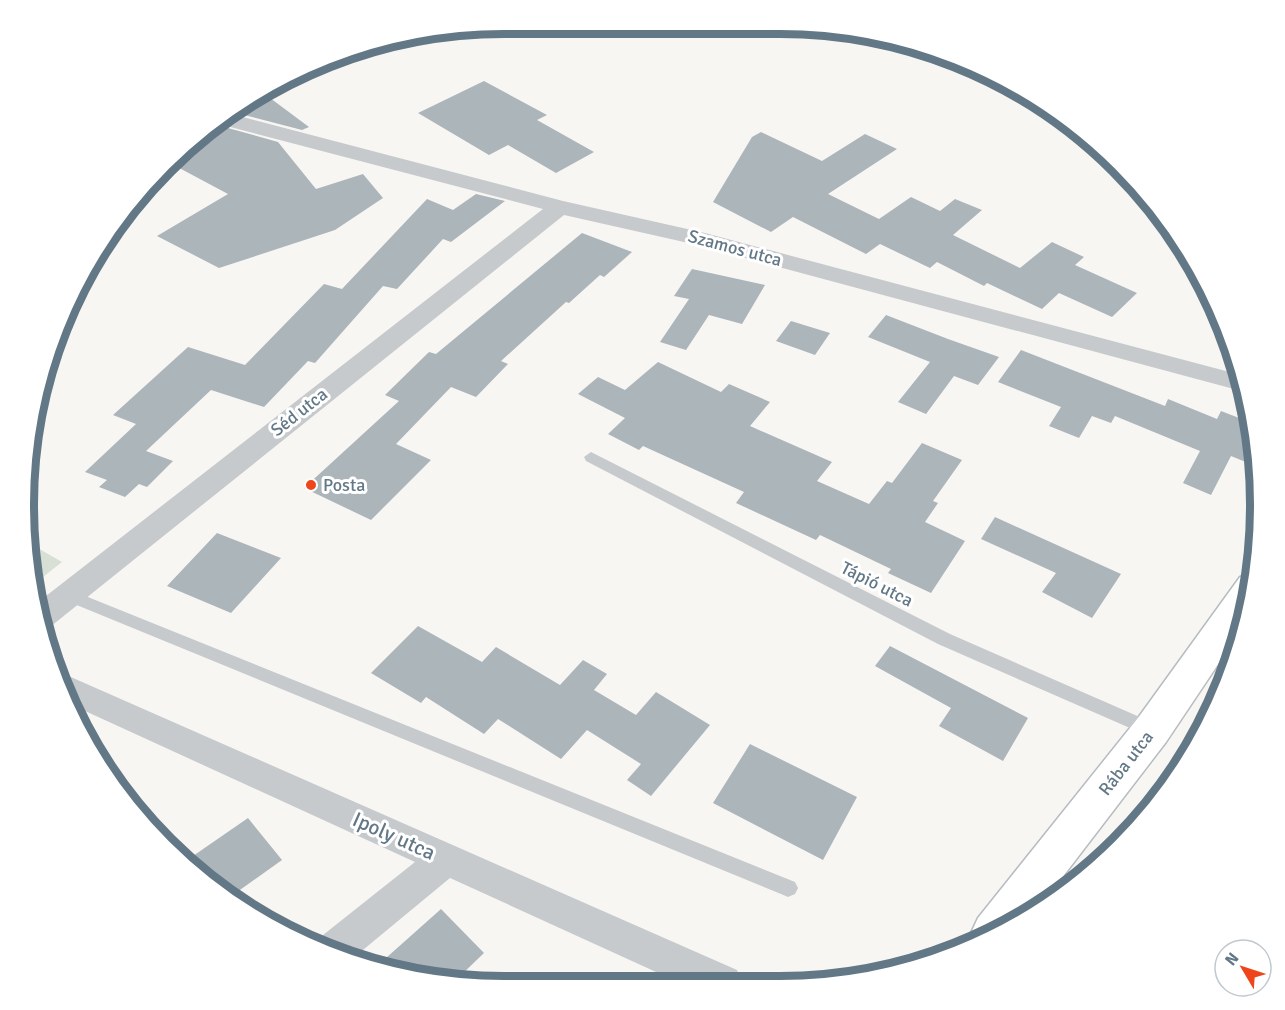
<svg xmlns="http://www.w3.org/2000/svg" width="1285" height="1010" viewBox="0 0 1285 1010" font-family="Signika,sans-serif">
<rect width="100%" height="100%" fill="#f7f6f3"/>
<path fill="#d8dfd4" d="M 29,543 L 62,562 L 34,584 Z"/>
<path fill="#acb5ba" d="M 484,81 L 547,115 L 537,120 L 594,152 L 556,173 L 508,145 L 489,155 L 418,113 Z
M 266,95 L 309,127 L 302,130 L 233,112 L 248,102 Z
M 217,125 L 278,142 L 316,189 L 363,174 L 383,198 L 335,230 L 219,268 L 157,236 L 228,194 L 168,162 Z
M 761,132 L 822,161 L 865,134 L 897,149 L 828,194 L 879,219 L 911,197 L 940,211 L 955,199 L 982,210 L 953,235 L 1020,268 L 1052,242 L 1084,257 L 1075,265 L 1137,293 L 1112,317 L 1059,293 L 1042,309 L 987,283 L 984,286 L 937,262 L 930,268 L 880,244 L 866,254 L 793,217 L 771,232 L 713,202 L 752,137 Z
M 476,194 L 505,201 L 451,242 L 443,239 L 397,289 L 383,286 L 315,363 L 308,361 L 264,407 L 211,390 L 146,451 L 173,461 L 147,487 L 139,484 L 125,497 L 99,487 L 107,480 L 85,472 L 136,424 L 113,415 L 188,347 L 245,365 L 324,284 L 342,289 L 427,199 L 453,210 Z
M 582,233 L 632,252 L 604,277 L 600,275 L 569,303 L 566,302 L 501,361 L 508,364 L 476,397 L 451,387 L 396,444 L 431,460 L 371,520 L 304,488 L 399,401 L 385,395 L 429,352 L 436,354 Z
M 692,269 L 765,285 L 742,324 L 709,315 L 686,350 L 660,342 L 689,299 L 674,296 Z
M 886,315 L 948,339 L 999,357 L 978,385 L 954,376 L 926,414 L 898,402 L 930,362 L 868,337 Z
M 791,321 L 830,333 L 815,355 L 776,341 Z
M 1021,350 L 1165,406 L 1168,399 L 1217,419 L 1221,411 L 1252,423 L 1257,443 L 1258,467 L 1231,456 L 1211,495 L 1183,483 L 1200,451 L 1115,416 L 1111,423 L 1092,416 L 1079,438 L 1049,426 L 1061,407 L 998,382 Z
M 658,362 L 721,392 L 729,384 L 770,402 L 750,426 L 832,462 L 817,481 L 869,504 L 887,481 L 892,483 L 922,443 L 962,460 L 933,501 L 938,503 L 925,522 L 965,541 L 931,593 L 888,573 L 891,569 L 820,535 L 816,540 L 736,503 L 744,492 L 643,446 L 639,450 L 608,434 L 625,418 L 578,394 L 598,377 L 625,390 Z
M 995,517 L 1121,574 L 1092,618 L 1042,592 L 1056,573 L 981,539 Z
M 217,533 L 281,558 L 231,613 L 167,586 Z
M 418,626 L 482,662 L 496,647 L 560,685 L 583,660 L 607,674 L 594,690 L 636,715 L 656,692 L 710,725 L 651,796 L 627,780 L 641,764 L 587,730 L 561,759 L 498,719 L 484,734 L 426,697 L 421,703 L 371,673 Z
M 890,646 L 1028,718 L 1003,761 L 939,726 L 951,708 L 875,666 Z
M 750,744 L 857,797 L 823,860 L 713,803 Z
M 248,818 L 282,860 L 230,897 L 218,890 L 193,856 Z
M 441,909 L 484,953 L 458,978 L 411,977 L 377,966 Z"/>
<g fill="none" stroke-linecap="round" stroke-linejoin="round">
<g stroke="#b6bcc0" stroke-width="3">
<path id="secondary" d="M 1254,574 L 1245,624 L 1166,742 L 1038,909 L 1020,922 L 975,941 L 971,933 L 978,918 L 1138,718 L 1240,577 Z"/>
</g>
<path fill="#c6cacd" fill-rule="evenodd" d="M 591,452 L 950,634 L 1158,725 L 1161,730 L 1158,735 L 1152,737 L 1146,735 L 938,644 L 586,461 L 584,457 Z
M 68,589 L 795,882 L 798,888 L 795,894 L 788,897 L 781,894 L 62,599 L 60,595 L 62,591 Z"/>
<path fill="#c6cacd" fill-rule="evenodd" d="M 231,114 L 563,201 L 705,233 L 1241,375 L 1245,392 L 693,244 L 564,215 L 50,627 L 41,630 L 37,603 L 543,209 L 219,124 Z
M 64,674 L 737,970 L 742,984 L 678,982 L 450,878 L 352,959 L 315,946 L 318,939 L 415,862 L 72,705 L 59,675 Z"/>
<use href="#secondary" fill="#fff" fill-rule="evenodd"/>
</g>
<circle fill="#ef451b" stroke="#fff" stroke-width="2" cx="311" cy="485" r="6"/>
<g text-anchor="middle" stroke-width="6" stroke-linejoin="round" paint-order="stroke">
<g font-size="18" fill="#637886" stroke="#fff">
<text transform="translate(735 248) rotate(15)" y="6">Szamos utca</text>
<text transform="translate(299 412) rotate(-38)" y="6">Séd utca</text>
<text transform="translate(877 584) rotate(27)" y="6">Tápió utca</text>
<text transform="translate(1126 763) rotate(-52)" y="6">Rába utca</text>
</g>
<g font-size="18" fill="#637886" stroke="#fff" text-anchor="start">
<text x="323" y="491">Posta</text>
</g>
<g font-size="21" fill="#637886" stroke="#fff">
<text transform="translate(394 836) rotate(24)" y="7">Ipoly utca</text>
</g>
</g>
<path d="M0 0H1285V1010H0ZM504 34H780A470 470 0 0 1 1250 504V506A470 470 0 0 1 780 976H504A470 470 0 0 1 34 506V504A470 470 0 0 1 504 34Z" fill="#fff" fill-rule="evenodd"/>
<path fill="none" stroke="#637886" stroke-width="8" d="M504 34H780A470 470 0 0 1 1250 504V506A470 470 0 0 1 780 976H504A470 470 0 0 1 34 506V504A470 470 0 0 1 504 34Z"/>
<g transform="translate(1243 968) rotate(309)"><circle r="28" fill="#ffffff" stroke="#c1c9cf" stroke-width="1.5"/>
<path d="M0-4.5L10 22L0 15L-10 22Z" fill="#ef451b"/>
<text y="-9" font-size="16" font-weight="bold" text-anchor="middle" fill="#637886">N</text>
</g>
</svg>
